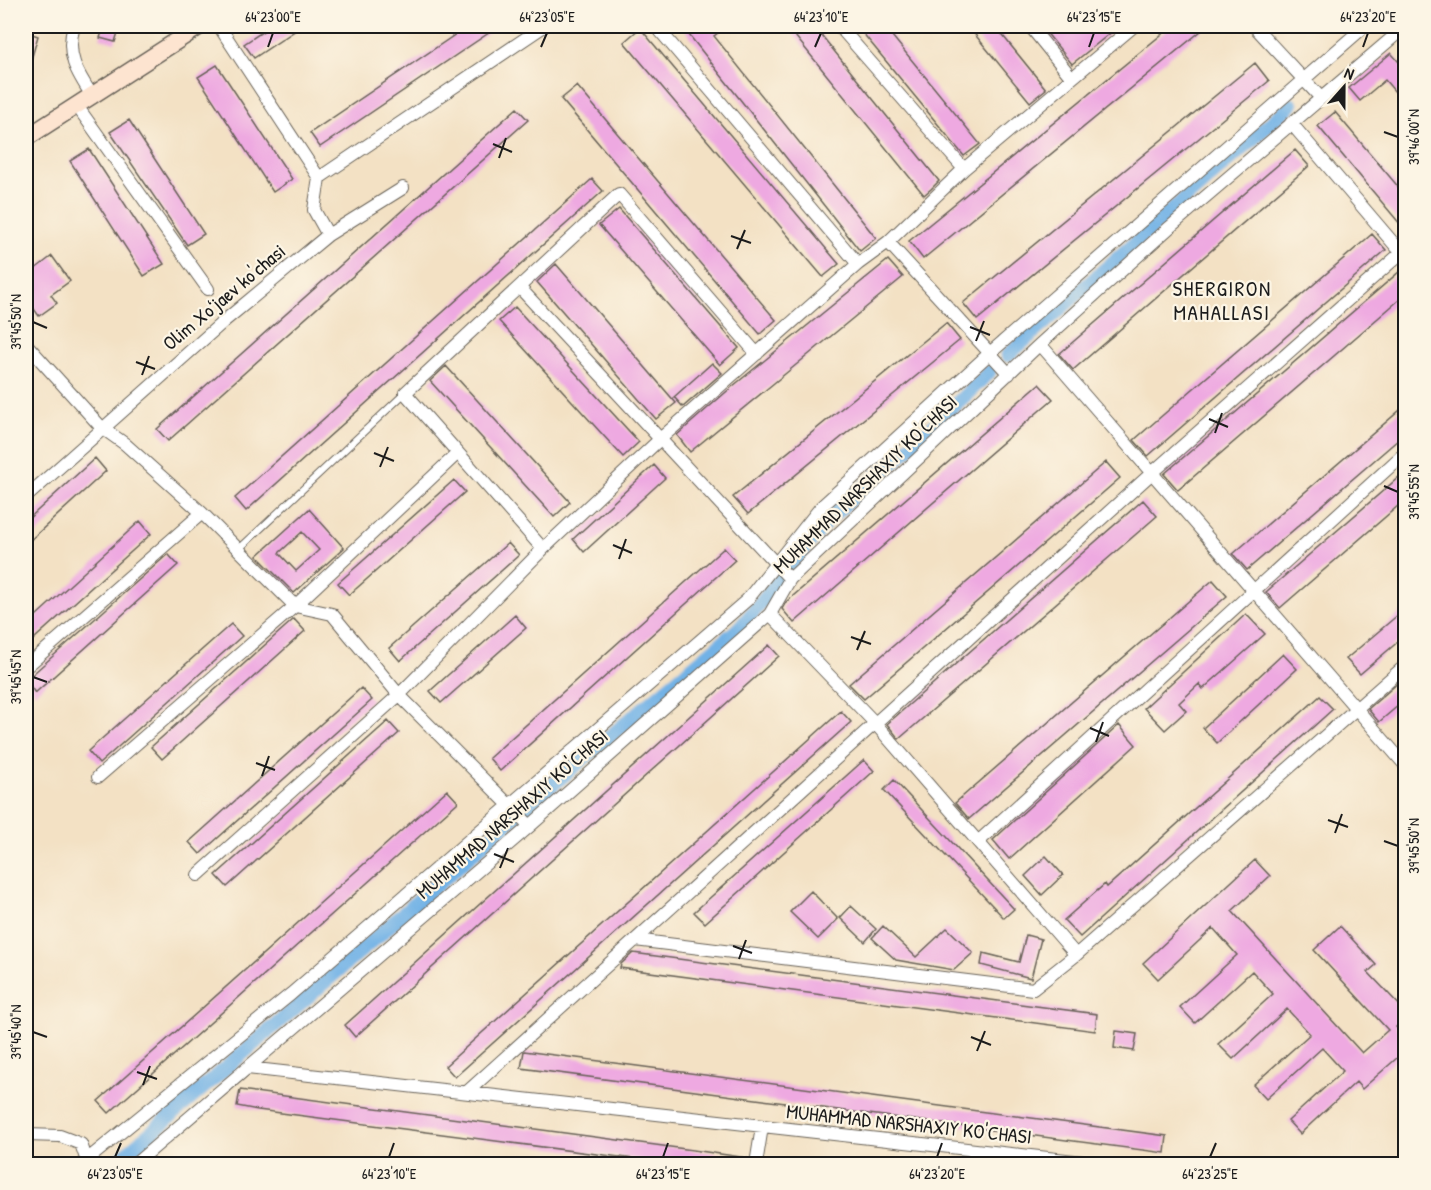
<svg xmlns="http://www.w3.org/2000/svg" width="1431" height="1190" viewBox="0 0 1431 1190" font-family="'Patrick Hand',sans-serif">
<rect width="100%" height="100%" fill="#fcf5e5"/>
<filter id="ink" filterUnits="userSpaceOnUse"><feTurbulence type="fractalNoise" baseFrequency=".0167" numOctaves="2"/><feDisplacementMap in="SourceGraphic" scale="12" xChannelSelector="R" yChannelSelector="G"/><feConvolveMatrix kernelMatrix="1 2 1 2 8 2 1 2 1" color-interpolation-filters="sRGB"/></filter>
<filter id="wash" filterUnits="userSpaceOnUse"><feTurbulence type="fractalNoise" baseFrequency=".008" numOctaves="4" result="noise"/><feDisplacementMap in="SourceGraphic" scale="24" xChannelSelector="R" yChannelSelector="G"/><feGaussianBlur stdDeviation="1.35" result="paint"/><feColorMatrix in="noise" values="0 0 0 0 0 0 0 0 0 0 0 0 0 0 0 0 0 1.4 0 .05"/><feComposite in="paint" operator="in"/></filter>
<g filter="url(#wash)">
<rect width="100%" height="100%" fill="#f3e1c4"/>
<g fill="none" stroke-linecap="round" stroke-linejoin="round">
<path stroke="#72b2e6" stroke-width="15" d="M 1008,355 L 1291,105
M 115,1164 L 540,795 L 741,627 L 829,518 L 931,429 L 989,372"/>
</g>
<g id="blocks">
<path fill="#eea9e1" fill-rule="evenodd" d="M 104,26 L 120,26 L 115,42 L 100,38 Z
M 271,26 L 302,26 L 254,58 L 244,44 Z
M 468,26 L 499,26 L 320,147 L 310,133 Z
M 682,26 L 727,26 L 714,36 L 876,238 L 860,251 Z
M 787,26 L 814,26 L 939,181 L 931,189 L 924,195 Z
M 857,26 L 884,26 L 980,144 L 964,156 Z
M 968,26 L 995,26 L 1046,89 L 1030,102 Z
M 1041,26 L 1119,26 L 1072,64 Z
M 1172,26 L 1207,26 L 923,259 L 909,241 Z
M 640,28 L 839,264 L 823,277 L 624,42 Z
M 26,32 L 38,36 L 29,67 L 26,66 Z
M 1391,53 L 1406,70 L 1406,105 L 1385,80 L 1360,101 L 1349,88 Z
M 1255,63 L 1269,81 L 977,320 L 963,303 Z
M 217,65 L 292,179 L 273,192 L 198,77 Z
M 577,86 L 776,320 L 760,334 L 561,99 Z
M 517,108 L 528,120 L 168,441 L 157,429 Z
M 1335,112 L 1406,196 L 1406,231 L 1318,126 Z
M 129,120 L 204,234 L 187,245 L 110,132 Z
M 89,149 L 164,264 L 144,276 L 70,161 Z
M 1295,150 L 1309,166 L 1073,370 L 1059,354 Z
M 592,179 L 603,191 L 246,511 L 235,498 Z
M 619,209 L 739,348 L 720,365 L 599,225 Z
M 1372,234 L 1386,250 L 1148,456 L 1134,440 Z
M 52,256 L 70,281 L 51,295 L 57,303 L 39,316 L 26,298 L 26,276 Z
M 888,260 L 903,277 L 690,452 L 677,435 L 733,386 Z
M 556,264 L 676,403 L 656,419 L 537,282 Z
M 1406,266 L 1406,294 L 1178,490 L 1164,474 Z
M 515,307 L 639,442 L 623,457 L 499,321 Z
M 946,323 L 960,340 L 748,514 L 733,497 Z
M 712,363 L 722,373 L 683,407 L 674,397 Z
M 446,366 L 570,502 L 554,517 L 430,381 Z
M 1039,384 L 1053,399 L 794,623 L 782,609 L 786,602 Z
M 1406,405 L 1406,433 L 1247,570 L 1233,554 Z
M 95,458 L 106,471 L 26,544 L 26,521 Z
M 1106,462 L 1120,478 L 1060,530 L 864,699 L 849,684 Z
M 654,465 L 665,478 L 584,552 L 573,539 Z
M 1406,471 L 1406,499 L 1280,608 L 1266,592 Z
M 454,480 L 465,492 L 349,595 L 338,583 Z
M 1143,500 L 1157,516 L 899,739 L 887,724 Z
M 309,509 L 344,548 L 294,593 L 257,556 ZM 302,532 L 319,550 L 296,571 L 279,553 Z
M 140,521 L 151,534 L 26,646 L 26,625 Z
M 508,543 L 519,555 L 400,661 L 389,648 Z
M 724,548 L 735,560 L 500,771 L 489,758 Z
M 168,554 L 178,565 L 35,693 L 26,680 Z
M 1213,580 L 1227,596 L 969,819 L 955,803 Z
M 1406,608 L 1406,635 L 1360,674 L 1346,659 Z
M 1246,614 L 1265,634 L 1203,689 L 1199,684 L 1179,703 L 1186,711 L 1165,730 L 1144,708 Z
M 515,615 L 526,628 L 441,703 L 430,691 Z
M 294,619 L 305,631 L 162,759 L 151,747 Z
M 231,624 L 242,636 L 99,764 L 88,751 Z
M 769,645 L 779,656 L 355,1037 L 345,1025 Z
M 1283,654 L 1297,669 L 1217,743 L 1203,728 Z
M 1406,676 L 1406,699 L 1379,722 L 1368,709 Z
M 361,688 L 372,700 L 200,854 L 189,842 Z
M 1320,696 L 1333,709 L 1080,937 L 1064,920 L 1105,884 L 1107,887 Z
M 841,711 L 851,722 L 455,1077 L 445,1066 Z
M 388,721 L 399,733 L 227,887 L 216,875 Z
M 1119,725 L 1136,745 L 1009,859 L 993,840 Z
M 864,760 L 874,771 L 705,923 L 694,912 Z
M 894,780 L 1014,909 L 1004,918 L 884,790 Z
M 447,790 L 458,802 L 109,1113 L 98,1101 Z
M 1046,856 L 1063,875 L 1042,895 L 1025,876 Z
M 1255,860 L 1270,876 L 1232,911 L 1362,1053 L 1388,1030 L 1314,950 L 1340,926 L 1376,965 L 1368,972 L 1406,1012 L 1406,1018 L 1396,1027 L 1406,1037 L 1406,1050 L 1362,1089 L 1356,1082 L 1300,1134 L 1288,1121 L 1343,1071 L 1322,1048 L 1266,1099 L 1253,1085 L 1310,1034 L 1287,1009 L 1233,1059 L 1218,1044 L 1273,994 L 1252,971 L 1195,1023 L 1180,1007 L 1237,955 L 1213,928 L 1158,979 L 1143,963 Z
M 811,891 L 838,919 L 818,939 L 790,912 Z
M 851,906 L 876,929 L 865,942 L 840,918 Z
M 883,926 L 916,957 L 947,928 L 973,953 L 954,970 L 896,960 L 872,938 Z
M 1026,935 L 1041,939 L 1031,978 L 981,965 L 983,953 L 1019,962 Z
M 633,953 L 1097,1014 L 1095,1031 L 620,968 L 621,964 Z
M 1116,1031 L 1137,1034 L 1134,1051 L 1114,1048 Z
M 524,1051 L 1167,1136 L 1165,1153 L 521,1068 Z
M 240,1090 L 693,1150 L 747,1158 L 747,1164 L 673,1164 L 258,1110 L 237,1106 Z"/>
</g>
</g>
<g filter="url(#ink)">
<use href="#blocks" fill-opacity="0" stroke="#676157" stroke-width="1.5"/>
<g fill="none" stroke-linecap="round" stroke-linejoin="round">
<g stroke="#676157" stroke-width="8">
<path id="lane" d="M 239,549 L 405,393"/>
</g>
<g stroke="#676157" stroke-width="14">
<path id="street" d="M 74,26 C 65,54 77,73 93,97
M 219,26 L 319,178 L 314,210 L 328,235
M 656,26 L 858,264
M 839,26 L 964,169
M 1030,26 L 1072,78
M 1254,26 L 1320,97
M 77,106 L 208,289
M 1291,123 L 1406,258
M 319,178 L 544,26
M 888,242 L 1009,374
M 520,288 L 790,579
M 26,344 L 101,427 L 125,444 L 202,513 L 295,606 L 332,614 L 399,695 L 530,826
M 1040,344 L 1406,766
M 26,497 L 223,322 L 328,235 L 403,188
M 543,549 L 405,393 L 619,194 L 757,354
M 770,614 L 874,722 L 1076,955
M 26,667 L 202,513
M 98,777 L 295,606 L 458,453
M 978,842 L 1406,452
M 198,875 L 399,695 L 543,549 L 659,440 L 858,264 L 888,242 L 964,169 L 1134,26
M 635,940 L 1033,989 L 1076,955 L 1406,665
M 247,1068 L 1101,1164
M 467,1092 L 1152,473 L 1401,253
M 26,1135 L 60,1136 L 81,1144 L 88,1164
M 82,1164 L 291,994 L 747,600 L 821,507 L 990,353 L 1365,26
M 135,1164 L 530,826 L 770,614 L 790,579 L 1040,344 L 1170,227 L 1406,26
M 756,1164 L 762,1127"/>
</g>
<g stroke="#676157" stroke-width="19">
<path id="secondary" d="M 26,138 L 200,26"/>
</g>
<use href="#lane" stroke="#fff" stroke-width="6"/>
<use href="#street" stroke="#fff" stroke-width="12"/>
<use href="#secondary" stroke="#fde4d0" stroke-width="16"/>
</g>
</g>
<path fill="none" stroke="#1c1c1c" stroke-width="2" d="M 268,47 L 273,33M 541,47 L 547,33M 815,47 L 821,33M 1089,47 L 1094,33M 1363,47 L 1368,33M 1384,132 L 1398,137M 493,144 L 512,152M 499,158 L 506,138M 731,236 L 751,243M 737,249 L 745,230M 33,322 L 47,328M 970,327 L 990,335M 976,341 L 984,321M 136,362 L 155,369M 142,375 L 149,356M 1209,419 L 1228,427M 1215,433 L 1222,413M 374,453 L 394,461M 380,467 L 388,447M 1384,486 L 1398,492M 613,545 L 632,553M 619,559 L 626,539M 851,637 L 871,644M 857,650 L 865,631M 33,677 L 47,682M 1090,728 L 1109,736M 1096,742 L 1103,722M 256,763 L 275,770M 262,776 L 269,756M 1328,820 L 1348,827M 1335,833 L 1342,814M 1384,841 L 1398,846M 494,854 L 514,862M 500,868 L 508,848M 733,946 L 752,953M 739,959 L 746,940M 33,1032 L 47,1037M 971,1037 L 991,1045M 977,1051 L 985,1031M 137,1072 L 157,1079M 143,1085 L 150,1066M 115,1157 L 121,1143M 389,1157 L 394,1143M 663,1157 L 668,1143M 937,1157 L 942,1143M 1210,1157 L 1216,1143"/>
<g text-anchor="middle" stroke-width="4.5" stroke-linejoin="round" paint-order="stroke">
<g font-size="20" fill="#1c1c1c" stroke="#fcf5e5">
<text transform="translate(224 297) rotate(-40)" y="7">Olim Xoʻjaev ko'chasi</text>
<text transform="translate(865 484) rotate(-44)" y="7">MUHAMMAD NARSHAXIY KO'CHASI</text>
<text transform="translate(512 814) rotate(-41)" y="7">MUHAMMAD NARSHAXIY KO'CHASI</text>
<text transform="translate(909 1124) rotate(6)" y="7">MUHAMMAD NARSHAXIY KO'CHASI</text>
</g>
<g font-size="21" letter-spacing="1.5" fill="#1c1c1c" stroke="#fcf5e5">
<text x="1222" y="296">SHERGIRON<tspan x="1222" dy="24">MAHALLASI</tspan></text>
</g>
</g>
<rect width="1431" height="1190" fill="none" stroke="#fcf5e5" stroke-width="66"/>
<g transform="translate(1344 87) rotate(21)" stroke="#fcf5e5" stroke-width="4.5" paint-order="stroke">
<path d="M0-4.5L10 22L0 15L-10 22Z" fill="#1c1c1c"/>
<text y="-9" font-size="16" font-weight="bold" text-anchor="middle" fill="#1c1c1c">N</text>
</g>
<rect x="33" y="33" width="1365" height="1124" fill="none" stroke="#1c1c1c" stroke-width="2"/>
<g font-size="15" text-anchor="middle" fill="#1c1c1c">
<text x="273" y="22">64°23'00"E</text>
<text x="547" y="22">64°23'05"E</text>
<text x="821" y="22">64°23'10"E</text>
<text x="1094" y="22">64°23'15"E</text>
<text x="1368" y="22">64°23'20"E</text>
<text transform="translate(1414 137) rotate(-90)" y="5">39°46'00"N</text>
<text transform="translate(16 322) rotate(-90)" y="5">39°45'50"N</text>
<text transform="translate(1414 492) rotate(-90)" y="5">39°45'55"N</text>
<text transform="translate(16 677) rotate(-90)" y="5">39°45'45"N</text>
<text transform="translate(1414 846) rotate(-90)" y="5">39°45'50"N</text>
<text transform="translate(16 1032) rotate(-90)" y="5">39°45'40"N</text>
<text x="115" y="1179">64°23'05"E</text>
<text x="389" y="1179">64°23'10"E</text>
<text x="663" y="1179">64°23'15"E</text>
<text x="937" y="1179">64°23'20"E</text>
<text x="1210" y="1179">64°23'25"E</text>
</g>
</svg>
